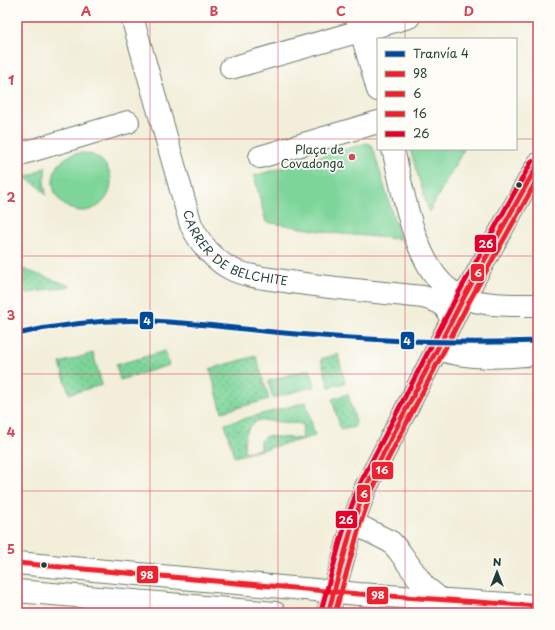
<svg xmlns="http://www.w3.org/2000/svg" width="555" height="630" viewBox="0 0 555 630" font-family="'Playpen Sans',sans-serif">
<defs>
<pattern id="grass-dots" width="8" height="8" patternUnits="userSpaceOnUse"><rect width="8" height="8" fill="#7dd59a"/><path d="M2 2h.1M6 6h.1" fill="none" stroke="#66ae7e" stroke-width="1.8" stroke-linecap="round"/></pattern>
</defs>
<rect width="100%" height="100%" fill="#fdfcf7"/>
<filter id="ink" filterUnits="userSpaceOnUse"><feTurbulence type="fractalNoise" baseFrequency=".025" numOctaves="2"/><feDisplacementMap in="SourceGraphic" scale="8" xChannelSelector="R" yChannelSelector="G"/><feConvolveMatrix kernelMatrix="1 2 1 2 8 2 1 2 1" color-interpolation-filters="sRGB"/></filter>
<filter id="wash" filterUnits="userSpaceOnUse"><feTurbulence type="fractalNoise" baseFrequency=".012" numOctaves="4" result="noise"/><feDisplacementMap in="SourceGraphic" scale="16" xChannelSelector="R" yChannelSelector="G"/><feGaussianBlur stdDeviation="0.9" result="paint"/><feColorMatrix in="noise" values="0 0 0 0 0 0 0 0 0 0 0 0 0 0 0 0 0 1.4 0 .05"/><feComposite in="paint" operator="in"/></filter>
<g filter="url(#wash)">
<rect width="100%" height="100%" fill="#f2eed9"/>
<path fill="url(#grass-dots)" stroke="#4e8967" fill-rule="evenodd" d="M 46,166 L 44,182 L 46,195 L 37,185 L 21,176 L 32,175 Z
M 17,267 L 71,286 L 17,295 Z
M 165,351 L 169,365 L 120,380 L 116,365 Z
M 93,353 L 102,385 L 69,394 L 60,363 Z
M 338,354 L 345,383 L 329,387 L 321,359 Z
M 256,356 L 269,399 L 222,412 L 210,369 Z
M 348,394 L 356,423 L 354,427 L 341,430 L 332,399 Z
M 306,402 L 315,436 L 234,457 L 225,424 ZM 260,420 L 303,424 L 302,439 L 265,436 L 260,441 L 260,449 L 245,452 C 243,439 246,425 260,420 Z"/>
<path fill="#7dd59a" stroke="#4e8967" d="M 367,143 L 372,145 L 400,239 L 333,233 L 266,222 L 254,176 Z
M 410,149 L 464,149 L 429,212 Z
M53 182a29 29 0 1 1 58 0a29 29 0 1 1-58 0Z
M 310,369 L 315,386 L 273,398 L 268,381 Z"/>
</g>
<g filter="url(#ink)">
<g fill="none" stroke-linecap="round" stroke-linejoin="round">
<g stroke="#697b6e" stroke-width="24">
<g id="minor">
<path id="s1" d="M 132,17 L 191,225 C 200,243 212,259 231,269 C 247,277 267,278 284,281 C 330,288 376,292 423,297 C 441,302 445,303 452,321"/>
<path d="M 357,17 L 378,90"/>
<path d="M 231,68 L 409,17"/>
<path d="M 393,149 C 403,190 414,266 451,291 C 474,307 511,305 538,305"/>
<path d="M 17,155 L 128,122"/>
<path d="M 260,157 L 378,122"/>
<path d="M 438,349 C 469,360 505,357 538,354"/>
<path d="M 353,523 L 391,542 L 399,551 L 424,586 L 440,599"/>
<path d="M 17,563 L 359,594 L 538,606"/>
<path d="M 17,591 L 275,613"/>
</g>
</g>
<g stroke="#697b6e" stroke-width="24">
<path id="major" d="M 328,613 L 353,523 L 366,487 L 464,297 L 538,164"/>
</g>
<use href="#minor" stroke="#fff" stroke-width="22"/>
<use href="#major" stroke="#fff" stroke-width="22"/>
<g stroke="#fdfcf7" stroke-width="8">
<path id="bus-1" d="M 17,563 L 359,594 L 538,606"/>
</g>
<g stroke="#fdfcf7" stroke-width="8">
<path id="bus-2" d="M 328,613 L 353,523 L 366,487 L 464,297 L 538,164"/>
</g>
<g stroke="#fdfcf7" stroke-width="8">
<path id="bus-3" d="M 335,613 L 360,525 L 372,490 L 470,300 L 538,178"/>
</g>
<g stroke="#fdfcf7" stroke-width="8">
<path id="bus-4" d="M 321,611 L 346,521 L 360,484 L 458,294 L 532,161"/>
</g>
<use href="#bus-1" stroke="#ed222e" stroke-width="5"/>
<use href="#bus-2" stroke="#ed222e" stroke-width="5"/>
<use href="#bus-3" stroke="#ed222e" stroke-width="5"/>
<use href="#bus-4" stroke="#e4002b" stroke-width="5"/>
<g stroke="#fdfcf7" stroke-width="8">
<path id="tram-1" d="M 17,334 C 61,324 107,319 152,321 C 200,323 248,330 296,334 C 377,341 457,344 538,341"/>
</g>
<use href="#tram-1" stroke="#004a99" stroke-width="5"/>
</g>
</g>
<path fill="none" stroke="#d1495b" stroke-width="1" stroke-opacity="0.55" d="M 150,17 L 150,613M 278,17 L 278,613M 405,17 L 405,39M 17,139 L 378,139M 516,139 L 538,139M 405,149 L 405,613M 17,256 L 538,256M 17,374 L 538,374M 17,491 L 538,491"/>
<circle fill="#d1495b" stroke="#fdfcf7" stroke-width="1.5" cx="352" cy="157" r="4"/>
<g fill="#1f3d34" stroke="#fdfcf7" stroke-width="1.5">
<circle cx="519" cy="185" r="3.5"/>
<circle cx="44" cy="565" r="3.5"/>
</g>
<g text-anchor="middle" stroke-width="3.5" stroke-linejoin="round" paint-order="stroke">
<g font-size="12" fill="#1f3d34" stroke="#fdfcf7" text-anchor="end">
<text x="344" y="154">Plaça de<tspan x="344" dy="14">Covadonga</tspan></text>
</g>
<g font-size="12" fill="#1f3d34" stroke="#fdfcf7">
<text dy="4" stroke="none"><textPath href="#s1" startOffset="268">CARRER DE BELCHITE</textPath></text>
</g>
</g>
<g stroke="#fdfcf7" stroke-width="1.5">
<rect x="474" y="234" width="23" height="19" rx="4" fill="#e4002b"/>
<rect x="470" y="263" width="15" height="19" rx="4" fill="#ed222e"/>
<rect x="139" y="311" width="15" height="19" rx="4" fill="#004a99"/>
<rect x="400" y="331" width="15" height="19" rx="4" fill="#004a99"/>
<rect x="371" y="461" width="23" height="19" rx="4" fill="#ed222e"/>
<rect x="356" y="484" width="15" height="19" rx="4" fill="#ed222e"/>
<rect x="335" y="510" width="23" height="19" rx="4" fill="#e4002b"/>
<rect x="136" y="565" width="23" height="19" rx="4" fill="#ed222e"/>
<rect x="366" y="586" width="23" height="19" rx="4" fill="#ed222e"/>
</g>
<g font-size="11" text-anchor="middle" font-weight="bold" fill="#fff">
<text x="486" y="248">26</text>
<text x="478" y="277">6</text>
<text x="147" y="325">4</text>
<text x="407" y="345">4</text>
<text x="382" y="474">16</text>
<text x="364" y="498">6</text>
<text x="346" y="524">26</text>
<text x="147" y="579">98</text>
<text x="378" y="599">98</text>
</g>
<rect width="555" height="630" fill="none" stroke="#fdfcf7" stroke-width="44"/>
<rect x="377" y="38" width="140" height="112" fill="#fdfcf7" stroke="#a4b0a9"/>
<rect x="385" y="51" width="20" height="6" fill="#004a99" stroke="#a4b0a9"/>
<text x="413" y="58" font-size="12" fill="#1f3d34">Tranvía 4</text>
<rect x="385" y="71" width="20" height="6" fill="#ed222e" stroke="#a4b0a9"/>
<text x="413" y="78" font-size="12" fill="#1f3d34">98</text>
<rect x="385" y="91" width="20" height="6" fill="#ed222e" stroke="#a4b0a9"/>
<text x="413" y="98" font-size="12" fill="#1f3d34">6</text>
<rect x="385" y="111" width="20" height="6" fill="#ed222e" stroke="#a4b0a9"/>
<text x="413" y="118" font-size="12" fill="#1f3d34">16</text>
<rect x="385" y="131" width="20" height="6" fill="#e4002b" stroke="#a4b0a9"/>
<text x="413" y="138" font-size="12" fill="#1f3d34">26</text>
<g transform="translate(497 572)" stroke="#fdfcf7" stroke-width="3" paint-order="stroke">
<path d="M0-3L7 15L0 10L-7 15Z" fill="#1f3d34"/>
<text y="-6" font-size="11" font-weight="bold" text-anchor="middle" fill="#1f3d34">N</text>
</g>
<rect x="22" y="22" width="511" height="586" fill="none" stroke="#d1495b" stroke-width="1.5"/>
<g font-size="13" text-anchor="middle" font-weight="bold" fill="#d1495b">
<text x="86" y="16">A</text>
<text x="214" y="16">B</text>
<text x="341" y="16">C</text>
<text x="469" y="16">D</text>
<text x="11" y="85">1</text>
<text x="11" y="202">2</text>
<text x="11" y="320">3</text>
<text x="11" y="437">4</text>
<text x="11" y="554">5</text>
</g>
</svg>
